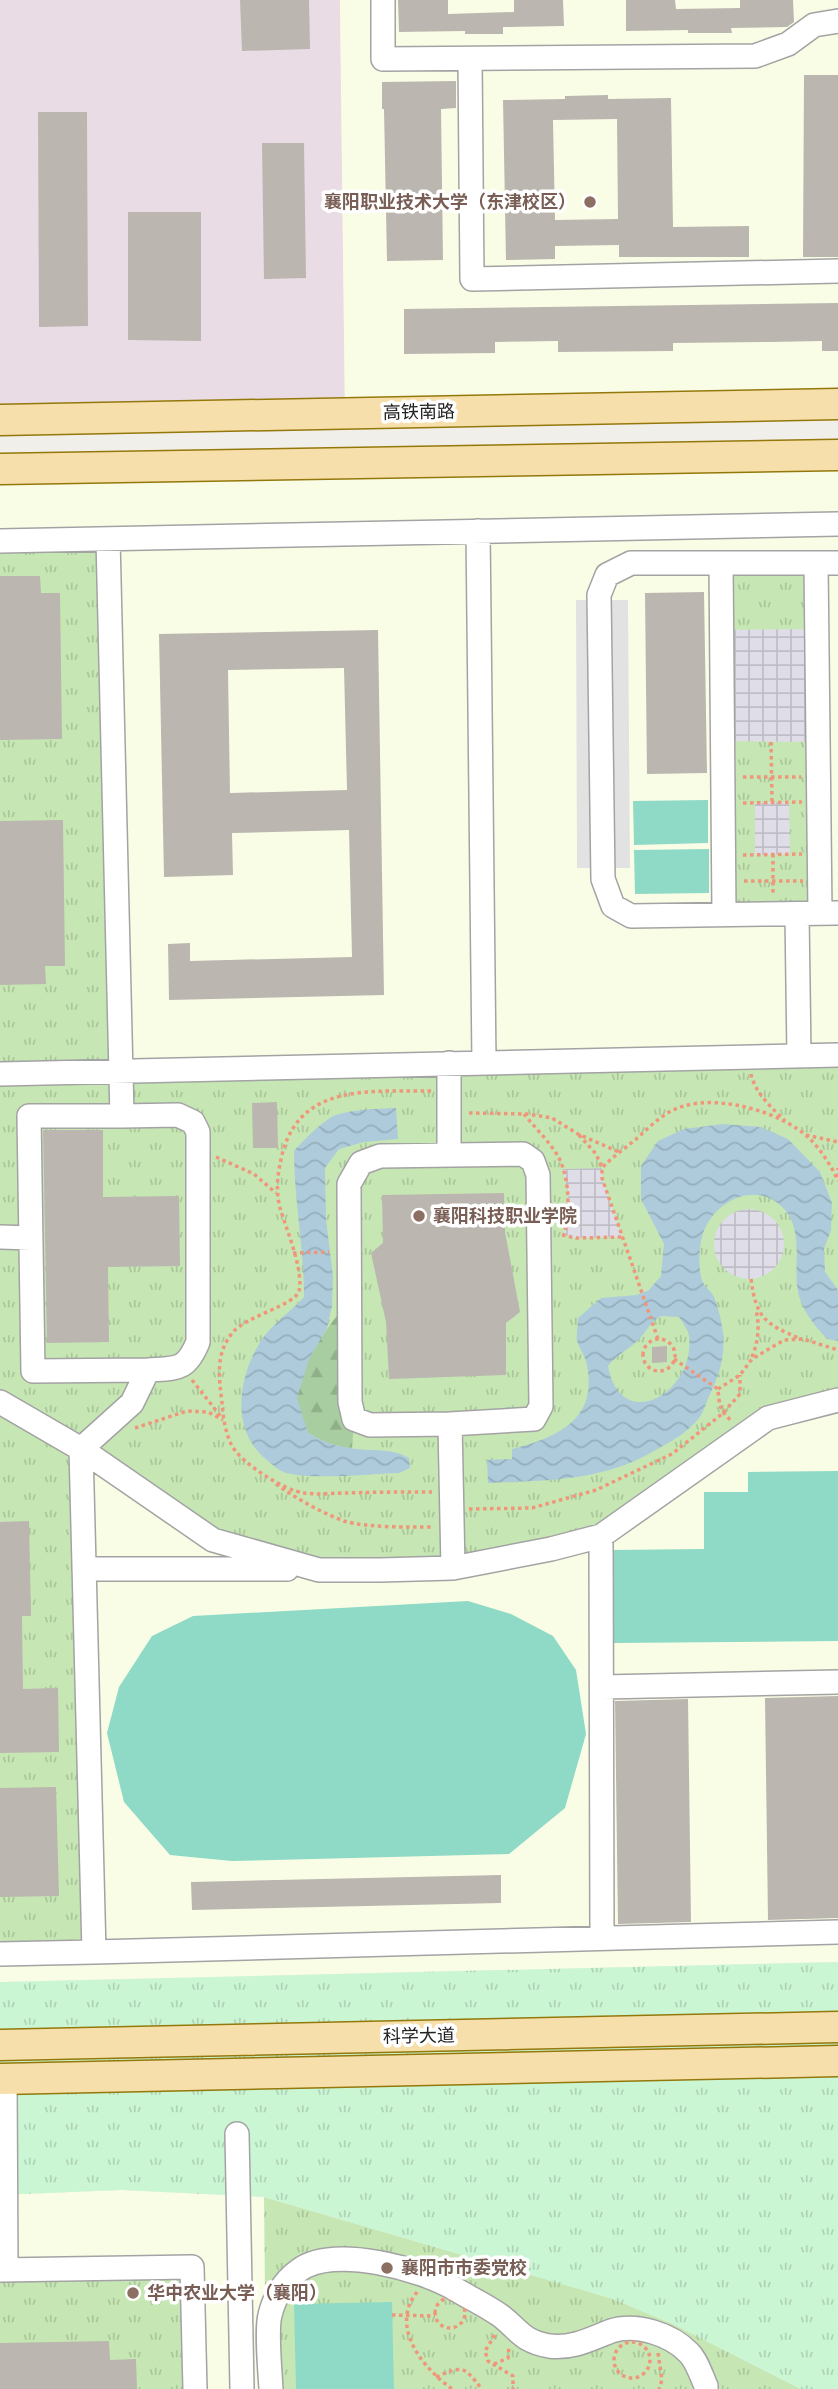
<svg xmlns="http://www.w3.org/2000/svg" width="838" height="2389" viewBox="0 0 838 2389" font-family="'Golos Text','Noto Sans SC',sans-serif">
<defs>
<pattern id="grass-tufts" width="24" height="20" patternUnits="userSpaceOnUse" patternTransform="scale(1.75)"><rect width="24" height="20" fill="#c6e7b4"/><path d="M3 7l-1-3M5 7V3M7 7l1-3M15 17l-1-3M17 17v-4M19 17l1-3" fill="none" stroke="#aac69a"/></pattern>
<pattern id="forest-firs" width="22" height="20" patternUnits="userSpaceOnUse" patternTransform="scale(1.75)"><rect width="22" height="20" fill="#a8cda1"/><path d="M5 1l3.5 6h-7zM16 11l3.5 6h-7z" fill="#90b08a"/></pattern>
<pattern id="park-tufts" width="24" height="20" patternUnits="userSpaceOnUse" patternTransform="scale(1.75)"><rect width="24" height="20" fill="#cbf6d4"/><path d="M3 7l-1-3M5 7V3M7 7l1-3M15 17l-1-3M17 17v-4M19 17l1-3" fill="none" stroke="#aed3b6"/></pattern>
<pattern id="plaza-grid" width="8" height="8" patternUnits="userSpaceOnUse" patternTransform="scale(1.75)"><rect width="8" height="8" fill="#dfdde7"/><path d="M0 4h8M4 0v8" fill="none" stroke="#bfbdc6"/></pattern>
<pattern id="water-waves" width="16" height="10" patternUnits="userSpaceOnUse" patternTransform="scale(1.75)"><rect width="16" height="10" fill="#adcbdb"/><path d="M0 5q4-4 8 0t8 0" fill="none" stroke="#95aebc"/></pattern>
</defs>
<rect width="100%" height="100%" fill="#f1efe9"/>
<path fill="#eadce5" d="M 0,0 L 340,0 L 345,414 L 0,420 Z"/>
<path fill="#fafde6" d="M 340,0 L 838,0 L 838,404 L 345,414 Z
M 838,455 L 838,1962 L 0,1982 L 0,469 Z
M 121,2190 L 264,2197 L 801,2389 L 0,2389 L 0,2195 Z"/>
<path fill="url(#grass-tufts)" d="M 108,539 L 122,1069 L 838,1055 L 838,1400 L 768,1418 L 601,1536 L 380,1570 L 213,1540 L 82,1449 L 94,1952 L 0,1954 L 0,541 Z
M 721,563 L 816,563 L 820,913 L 724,914 Z
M 0,2079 L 6,2270 L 192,2267 L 195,2389 L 0,2389 Z
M 264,2197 L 614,2299 L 675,2325 L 801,2389 L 266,2389 Z"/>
<path fill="url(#forest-firs)" d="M 349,1301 L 354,1419 L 352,1449 L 327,1443 L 308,1433 C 305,1423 296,1407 297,1396 C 301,1362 328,1326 349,1301 Z"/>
<path fill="url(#park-tufts)" d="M 838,1962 L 838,2389 L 801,2389 L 675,2325 L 613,2299 L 264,2197 L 121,2190 L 0,2195 L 0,1982 Z"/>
<path fill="#8edac6" d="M 708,800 L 708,843 L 634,845 L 633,801 Z
M 709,849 L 709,893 L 635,894 L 634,850 Z
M 838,1471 L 838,1641 L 613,1643 L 612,1550 L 704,1549 L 704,1492 L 748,1492 L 748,1472 Z
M 468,1601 L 511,1614 L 553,1636 L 576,1670 L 586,1734 L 565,1808 L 509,1854 L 232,1861 L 170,1855 L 124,1802 L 107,1733 L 119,1687 L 152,1636 L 193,1616 Z
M 392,2302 L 394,2389 L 296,2389 L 294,2304 Z"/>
<path fill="#e2e2e2" d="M 576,600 L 628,600 L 630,868 L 577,868 Z"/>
<path fill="url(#plaza-grid)" d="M 816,629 L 818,742 L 723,741 L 721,630 Z
M 789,802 L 790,854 L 755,855 L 755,803 Z
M 602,1168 L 602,1178 L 622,1237 L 576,1238 L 564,1235 L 567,1220 L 568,1191 L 562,1169 Z
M714 1244a35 35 0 1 1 70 0a35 35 0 1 1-70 0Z"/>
<path fill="url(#water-waves)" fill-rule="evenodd" d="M 396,1108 L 398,1139 L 364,1142 L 339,1149 L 325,1168 L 326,1219 L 333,1276 L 332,1306 L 327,1328 L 309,1359 L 297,1398 L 308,1433 C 322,1441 334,1446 350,1448 C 372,1452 389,1447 409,1458 L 410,1468 L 399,1473 C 368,1474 314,1480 286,1473 C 279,1471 273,1465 268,1461 C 229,1431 238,1376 262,1339 C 271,1326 292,1310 304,1297 C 304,1247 294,1200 294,1151 C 304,1140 323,1120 336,1115 C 355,1109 377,1109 396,1108 Z
M 723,1124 L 761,1127 L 788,1139 L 820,1172 L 832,1203 L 831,1230 L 824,1249 L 825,1272 L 838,1290 L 838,1341 L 827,1339 C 815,1326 804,1313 799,1296 C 791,1267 807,1228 780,1205 C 751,1180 710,1205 702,1237 C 699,1249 698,1268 702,1280 C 704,1286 711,1291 714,1297 C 718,1307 722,1322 723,1333 C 725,1357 720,1373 710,1394 C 706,1402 704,1412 699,1418 C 690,1430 674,1440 661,1447 C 604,1482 552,1480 488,1483 L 487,1460 L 512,1459 L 512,1449 C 559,1437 600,1418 586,1361 C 584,1354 579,1348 577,1340 C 576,1334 578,1325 578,1318 L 601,1298 L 637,1295 L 649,1290 L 661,1276 L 664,1244 L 641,1199 L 641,1166 L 658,1141 L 684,1129 ZM 661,1316 L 679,1317 C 682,1322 688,1329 689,1336 C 696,1392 621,1436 608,1366 C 617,1354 632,1348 642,1336 C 649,1327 651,1322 661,1316 Z"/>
<path fill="#bbb6af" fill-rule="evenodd" d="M 240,0 L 309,0 L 310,49 L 242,51 Z
M 398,0 L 448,0 L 448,14 L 514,12 L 514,0 L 563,0 L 564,26 L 503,27 L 503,34 L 465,34 L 465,31 L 399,32 Z
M 626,0 L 675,0 L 676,9 L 740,8 L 740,0 L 793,0 L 794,22 L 787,27 L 731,28 L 732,33 L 688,33 L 688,30 L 626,31 Z
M 804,75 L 838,75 L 838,257 L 803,257 Z
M 456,81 L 456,108 L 441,109 L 443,260 L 387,261 L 384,109 L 382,109 L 382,82 Z
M 608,95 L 608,99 L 671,98 L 673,227 L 749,226 L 749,257 L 619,257 L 619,245 L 555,246 L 555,259 L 506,260 L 503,100 L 565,99 L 565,96 ZM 617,119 L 618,219 L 555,220 L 553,120 Z
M 38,112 L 87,112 L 88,326 L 39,327 Z
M 262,143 L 304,143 L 306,278 L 264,279 Z
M 128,212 L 201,212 L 201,341 L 128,340 Z
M 838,303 L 838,351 L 822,351 L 822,341 L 770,342 L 673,343 L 673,351 L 558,352 L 558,341 L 495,342 L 495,353 L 404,354 L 404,309 Z
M 0,576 L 40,576 L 41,593 L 60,593 L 62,739 L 0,740 Z
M 704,592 L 707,773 L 647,774 L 645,593 Z
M 378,630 L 384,995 L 169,1000 L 168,944 L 190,943 L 190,961 L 352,957 L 349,830 L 232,833 L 233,875 L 164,877 L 159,634 ZM 344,668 L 347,790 L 230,793 L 228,670 Z
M 63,820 L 65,966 L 45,966 L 46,984 L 0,985 L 0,821 Z
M 277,1102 L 278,1148 L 253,1148 L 252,1103 Z
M 43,1130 L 103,1130 L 103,1197 L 179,1196 L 180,1266 L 108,1267 L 109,1342 L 47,1343 Z
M 504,1193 L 505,1232 L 520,1312 L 506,1323 L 506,1375 L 389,1379 L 386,1322 L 371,1253 L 383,1243 L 382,1195 Z
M 667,1346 L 667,1362 L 652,1363 L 652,1347 Z
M 29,1521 L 31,1616 L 22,1616 L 23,1689 L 58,1688 L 59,1752 L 0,1753 L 0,1522 Z
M 838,1696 L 838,1918 L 768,1920 L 765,1698 Z
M 688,1699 L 691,1922 L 618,1924 L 615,1701 Z
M 56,1787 L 59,1896 L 0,1897 L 0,1788 Z
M 501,1875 L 501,1903 L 192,1910 L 191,1882 Z
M 109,2341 L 110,2360 L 136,2359 L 137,2389 L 0,2389 L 0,2343 Z"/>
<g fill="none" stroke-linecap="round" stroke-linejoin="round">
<g stroke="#a3a3a3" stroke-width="26">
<path id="minor" d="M 383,0 L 383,59 L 755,56 L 788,44 L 814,25 L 838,21
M 470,59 L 472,279 L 838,271
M 478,531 L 484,1063
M 0,541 L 838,524
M 721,563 L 724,914
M 816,563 L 820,913
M 838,563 L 631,563 L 607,575 L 599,595 L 603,879 L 613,906 L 631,916 L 838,913
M 797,914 L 799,1056
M 449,1063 L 449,1155
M 0,1074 L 838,1055
M 122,1116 L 29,1116 L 33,1371 L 148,1370
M 0,1237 L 31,1238
M 0,1402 L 81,1449 L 213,1540 L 319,1570 L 380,1570 L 453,1568 L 551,1549 L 601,1536 L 768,1418 L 838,1400
M 450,1424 L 534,1419 L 541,1406 L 538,1175 L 533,1161 L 523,1154 L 380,1156 L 361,1163 L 349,1184 L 350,1402 L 354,1419 L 370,1425 L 450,1424 L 453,1568
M 601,1536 L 602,1938
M 84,1569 L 287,1569
M 603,1687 L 838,1682
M 94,1952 L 838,1932
M 0,1954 L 94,1952 L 81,1449 L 132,1403 L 148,1370 C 177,1368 186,1371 198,1342 L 198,1132 L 193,1122 L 178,1115 L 122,1116 L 108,539
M 5,2079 L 6,2270
M 237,2134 L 242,2389
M 0,2270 L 192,2267 L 195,2389
M 271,2389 C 270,2371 266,2330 270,2315 C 274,2298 284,2281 298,2271 C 333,2244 421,2269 455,2289 C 470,2298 487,2306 501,2316 C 520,2331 522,2341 549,2346 C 572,2349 591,2339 611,2331 C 636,2323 671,2334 689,2353 C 697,2361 701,2375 706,2386 L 706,2389"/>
</g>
<g stroke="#94780b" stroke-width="33">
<path id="major" d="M 0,420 L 838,404
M 0,469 L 838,455
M 0,2045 L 838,2027
M 0,2079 L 838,2061"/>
</g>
<path stroke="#f0967b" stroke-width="3.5" stroke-dasharray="3.5 3.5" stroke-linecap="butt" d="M 771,742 L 772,802
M 743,777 L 801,777
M 743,803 L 802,802
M 773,854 L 773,895
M 743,855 L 802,854
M 744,881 L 803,881
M 751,1074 C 755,1093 772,1108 785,1121
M 431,1091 C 374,1092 303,1082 283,1151 C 278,1171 275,1188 280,1208 C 286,1228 304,1271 299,1291 C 295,1305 247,1316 233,1332 C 215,1354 219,1376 222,1403 C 223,1416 225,1431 231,1444 C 239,1462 285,1491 304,1493 C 318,1495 333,1493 347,1493 C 375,1492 403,1492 432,1492
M 469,1113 L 528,1114 L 552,1118 L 578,1134 L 619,1152
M 524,1114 C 535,1128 551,1143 559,1158 C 570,1181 570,1211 564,1235
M 579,1135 L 596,1154 L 602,1168
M 806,1135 L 838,1142
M 216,1157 L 254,1174 L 276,1193
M 838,1177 L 838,1168
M 562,1235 L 576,1238 L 622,1237
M 293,1253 L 329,1252
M 751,1279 C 756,1318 765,1324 801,1339
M 658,1339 L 602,1178 L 602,1168 C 612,1157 624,1149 635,1140 C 650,1127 664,1111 684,1106 C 721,1095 783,1112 811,1140 C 821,1150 832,1167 838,1181
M643 1355a16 16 0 1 1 32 0a16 16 0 1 1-32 0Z
M 752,1357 C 758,1342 760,1326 756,1310
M 674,1359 L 718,1389 C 719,1404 720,1412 732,1421
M 192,1380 L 222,1418
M 718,1389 L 740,1375 L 752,1359 L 784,1340 L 803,1339 L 838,1350
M 135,1428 L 187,1411 L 208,1412 L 223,1420
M 276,1484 C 297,1499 320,1512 344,1521 C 367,1528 409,1527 433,1527
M 469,1509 L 532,1508 L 596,1490 L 672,1454 L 722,1414 L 740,1394 L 740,1375
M 417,2292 C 389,2327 423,2368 452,2389
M435 2313a15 15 0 1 1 30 0a15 15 0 1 1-30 0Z
M 392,2315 L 435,2316
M 495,2335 L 485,2351 L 488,2361 L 513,2376 L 513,2389
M614 2360a18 18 0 1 1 36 0a18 18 0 1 1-36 0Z
M 658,2353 L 662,2380 L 659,2389
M 494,2364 L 508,2358 L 509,2347
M 436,2377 C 464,2365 463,2366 482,2389"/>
<use href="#minor" stroke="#fff" stroke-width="23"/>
<use href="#major" stroke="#f6dfaa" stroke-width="30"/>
</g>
<g fill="#8d6e63" stroke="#fff" stroke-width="2.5">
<circle cx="590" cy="202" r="7"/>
<circle cx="419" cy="1216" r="7"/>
<circle cx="387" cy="2268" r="7"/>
<circle cx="133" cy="2293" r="7"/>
</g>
<g text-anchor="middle" stroke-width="7" stroke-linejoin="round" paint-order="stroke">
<g font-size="18" font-weight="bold" fill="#785e54" stroke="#fff" text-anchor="start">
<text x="576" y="208" text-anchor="end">襄阳职业技术大学（东津校区）</text>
<text x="433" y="1222">襄阳科技职业学院</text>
<text x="401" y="2274">襄阳市市委党校</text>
<text x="147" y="2299">华中农业大学（襄阳）</text>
</g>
<g font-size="18" fill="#222" stroke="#fff">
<text transform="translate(419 412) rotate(-1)" y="6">高铁南路</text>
<text transform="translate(419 2036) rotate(-1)" y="6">科学大道</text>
</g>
</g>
</svg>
